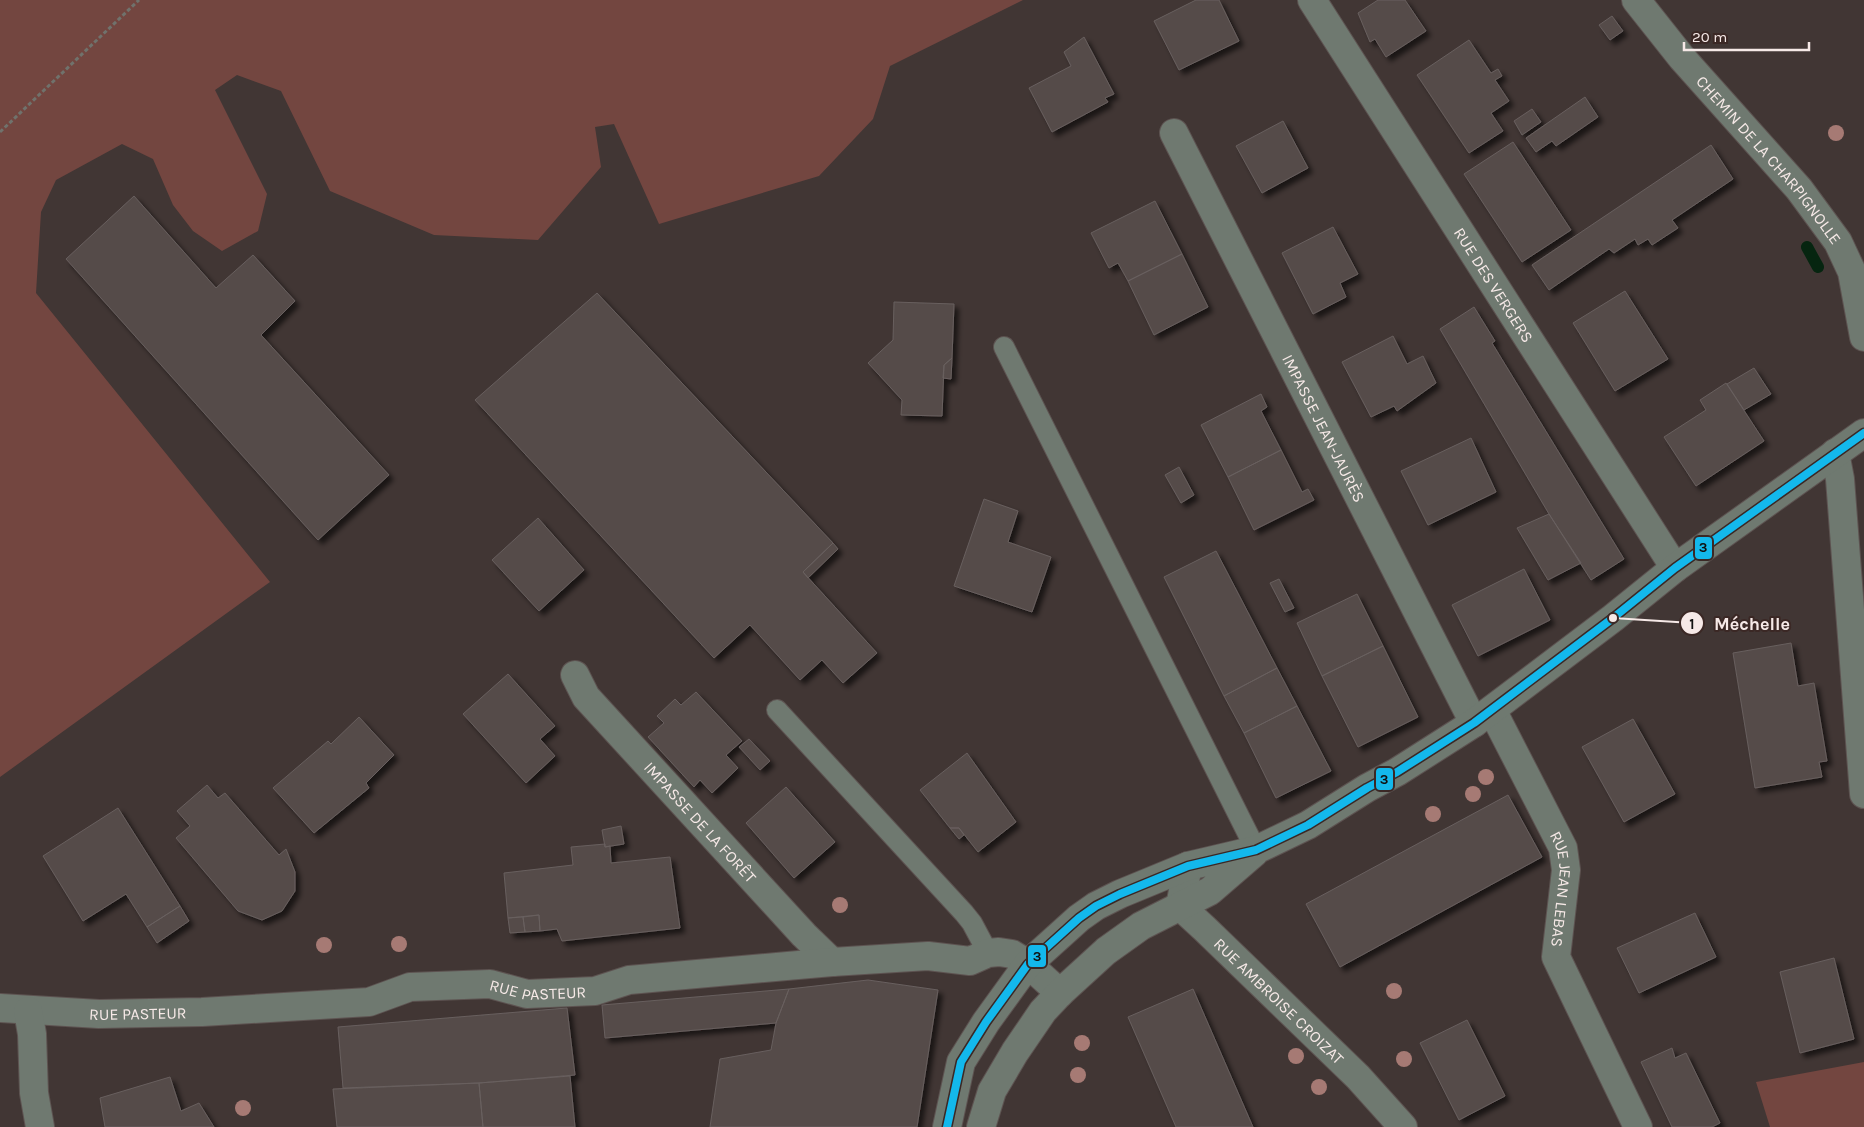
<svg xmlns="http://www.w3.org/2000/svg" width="1864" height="1127" viewBox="0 0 1864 1127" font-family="Karla,sans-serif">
<defs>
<filter id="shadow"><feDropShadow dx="4.5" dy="4.5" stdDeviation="2.5" flood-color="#0009"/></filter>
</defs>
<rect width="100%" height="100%" fill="#413634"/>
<path fill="#734640" d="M 0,0 L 1023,0 L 890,66 L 873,119 L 819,176 L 659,224 L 614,124 L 595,127 L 601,167 L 538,240 L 434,235 L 330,191 L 281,91 L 237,75 L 215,90 L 267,194 L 258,231 L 222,251 L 193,231 L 173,205 L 153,159 L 122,144 L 56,180 L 41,212 L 36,293 L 270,582 L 0,777 Z
M 1864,1062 L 1864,1127 L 1770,1127 L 1756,1082 Z"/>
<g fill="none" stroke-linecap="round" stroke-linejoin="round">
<path stroke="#062510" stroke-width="12" d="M 1807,247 L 1818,267"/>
</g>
<path fill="#554c4a" stroke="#685f5e" filter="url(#shadow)" d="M 1196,0 L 1219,0 L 1239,41 L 1179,70 L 1154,21 Z
M 1378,0 L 1405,0 L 1426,31 L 1386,57 L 1375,39 L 1370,42 L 1358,13 Z
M 1612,16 L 1623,31 L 1610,40 L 1599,25 Z
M 1084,37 L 1114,94 L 1105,98 L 1108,102 L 1052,132 L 1029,88 L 1071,66 L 1064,52 Z
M 1469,40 L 1491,73 L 1498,69 L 1502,76 L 1495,80 L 1509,101 L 1491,113 L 1503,131 L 1469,153 L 1417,75 Z
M 1585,97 L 1598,117 L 1556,146 L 1552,141 L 1536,152 L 1526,138 Z
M 1532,109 L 1541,122 L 1522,135 L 1514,121 Z
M 1283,121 L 1308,168 L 1262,193 L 1236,146 Z
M 1513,142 L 1571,230 L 1522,262 L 1464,174 Z
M 1711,145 L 1733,179 L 1672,220 L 1678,228 L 1652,245 L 1648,239 L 1638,245 L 1635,239 L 1614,253 L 1609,249 L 1549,290 L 1532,265 Z
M 134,196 L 216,288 L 253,255 L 295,301 L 261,335 L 389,475 L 318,540 L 66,259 Z
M 1155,201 L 1182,254 L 1128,281 L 1118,263 L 1109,268 L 1091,233 Z
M 1333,227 L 1358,274 L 1340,283 L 1346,297 L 1313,314 L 1282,253 Z
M 1182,254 L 1208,307 L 1154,335 L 1128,281 Z
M 1625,291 L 1668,359 L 1615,391 L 1573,323 Z
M 597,293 L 833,543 L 803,572 L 877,653 L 843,683 L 822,660 L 800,680 L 750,625 L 714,658 L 475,400 Z
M 894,302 L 954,304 L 952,358 L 944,365 L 942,416 L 901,415 L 902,400 L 868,363 L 893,340 Z
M 1474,307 L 1495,341 L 1492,343 L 1624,559 L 1591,580 L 1549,514 L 1440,329 Z
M 1393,336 L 1407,364 L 1423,356 L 1436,383 L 1397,411 L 1394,406 L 1371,417 L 1342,362 Z
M 952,358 L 951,379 L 943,378 L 944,365 Z
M 1754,368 L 1771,394 L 1744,410 L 1727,384 Z
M 1726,383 L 1764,441 L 1696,486 L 1664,437 L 1706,410 L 1700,400 Z
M 1261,394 L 1267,407 L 1261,411 L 1281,450 L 1228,477 L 1201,425 Z
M 1471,438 L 1496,492 L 1428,525 L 1401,471 Z
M 1281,450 L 1302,492 L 1308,489 L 1314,500 L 1254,530 L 1228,477 Z
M 1179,467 L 1194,495 L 1181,503 L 1165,475 Z
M 984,499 L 1018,511 L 1008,542 L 1051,557 L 1032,612 L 954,586 Z
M 1549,514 L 1581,563 L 1548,580 L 1517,528 Z
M 538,518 L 584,570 L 539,611 L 492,560 Z
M 833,543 L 838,549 L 808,578 L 803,572 Z
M 1216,551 L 1277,668 L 1224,696 L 1164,577 Z
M 1524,569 L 1550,620 L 1478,656 L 1452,605 Z
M 1279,579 L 1294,608 L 1285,612 L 1270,583 Z
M 1357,594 L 1383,646 L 1322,676 L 1297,623 Z
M 1791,643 L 1798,686 L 1814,683 L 1827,761 L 1819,762 L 1822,777 L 1755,788 L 1733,653 Z
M 1383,646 L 1418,717 L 1358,747 L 1322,676 Z
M 1277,668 L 1297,706 L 1244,733 L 1224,696 Z
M 508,674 L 555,726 L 540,739 L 555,756 L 526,783 L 463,714 Z
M 696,692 L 742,741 L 726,755 L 738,768 L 712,793 L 700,780 L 694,787 L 648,737 L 664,723 L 657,716 L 675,699 L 681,705 Z
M 1297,706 L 1331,771 L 1276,798 L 1244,733 Z
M 359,717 L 394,755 L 366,783 L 369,788 L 314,833 L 273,788 L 328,741 L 331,744 Z
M 1633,719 L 1675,794 L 1624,822 L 1582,747 Z
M 749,739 L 770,761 L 760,770 L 739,747 Z
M 967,753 L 1016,822 L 978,852 L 959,828 L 950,828 L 920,790 Z
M 207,785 L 218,798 L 225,793 L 279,855 L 286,849 L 295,872 L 295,891 L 282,911 L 262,920 L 238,911 L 176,838 L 190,826 L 177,811 Z
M 786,787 L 835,842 L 794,878 L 746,823 Z
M 1508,795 L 1542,857 L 1340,967 L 1306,904 Z
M 118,808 L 180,906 L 147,927 L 126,894 L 83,921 L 43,856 Z
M 621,826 L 624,844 L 605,847 L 602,830 Z
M 950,828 L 959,828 L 964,835 L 959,839 Z
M 605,844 L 605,847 L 610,846 L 611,863 L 670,857 L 680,928 L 562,941 L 557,929 L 540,931 L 539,915 L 508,918 L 504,873 L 573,865 L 571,847 Z
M 180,906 L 189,921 L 157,943 L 147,927 Z
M 1695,913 L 1716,957 L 1639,993 L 1617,948 Z
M 539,915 L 540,931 L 525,932 L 523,917 Z
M 523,917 L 525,932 L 510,933 L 508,918 Z
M 1834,958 L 1854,1039 L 1800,1053 L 1780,972 Z
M 868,980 L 938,990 L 917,1127 L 710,1127 L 720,1059 L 771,1050 L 776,1023 L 789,989 Z
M 789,989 L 776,1023 L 605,1038 L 602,1005 Z
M 1193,989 L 1253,1127 L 1176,1127 L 1128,1017 Z
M 567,1008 L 575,1075 L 479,1083 L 343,1088 L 338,1027 Z
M 1467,1020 L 1505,1096 L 1459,1120 L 1420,1043 Z
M 1672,1048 L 1675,1058 L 1686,1053 L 1720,1123 L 1712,1127 L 1672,1127 L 1641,1062 Z
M 570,1076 L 575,1127 L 483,1127 L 479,1083 Z
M 170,1077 L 181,1111 L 199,1103 L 214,1127 L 105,1127 L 100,1098 Z
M 479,1083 L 483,1127 L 337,1127 L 333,1089 Z"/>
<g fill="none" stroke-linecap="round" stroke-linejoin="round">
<g stroke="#5d5351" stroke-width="22">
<path id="service" d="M 1004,347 L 1256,850
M 777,710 L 964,913 L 972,923 L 988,953"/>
</g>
<g stroke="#5d5351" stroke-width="30">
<g id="minor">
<path id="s1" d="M 1312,0 L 1675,568"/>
<path id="s2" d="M 1636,0 L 1682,58 L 1799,189 L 1838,242 L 1852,272 L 1864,337"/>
<path id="s3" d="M 1174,133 L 1474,723"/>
<path d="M 1835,453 L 1840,479 L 1864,794"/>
<path id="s4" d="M 575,675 L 586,697 L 804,935 L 832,962"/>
<path id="s5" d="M 1492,710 L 1563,848 L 1566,870 L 1556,957 L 1638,1127"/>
<path id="s6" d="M 1188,866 L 1180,906 L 1205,929 L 1358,1077 L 1403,1127"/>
<path id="s7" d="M 0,1008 L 99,1014 L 202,1012 L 369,1002 L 410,987 L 490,984 L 527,994 L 595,991 L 629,980 L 832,962 L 928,956 L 970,961 L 988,953 L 999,952 L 1012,954 L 1028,964 L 1060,993"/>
<path d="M 28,1011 L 32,1034 L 34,1093 L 40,1127"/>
</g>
</g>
<g stroke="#5d5351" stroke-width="30">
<path id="tertiary" d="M 947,1127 L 961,1062 L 986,1022 L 1028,964 L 1079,918 L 1096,906 L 1120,894 L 1188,866 L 1256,850 L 1308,825 L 1367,788 L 1397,772 L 1474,723 L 1613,618 L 1675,568 L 1864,433
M 981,1127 L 992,1091 L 1015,1052 L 1043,1011 L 1060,993 L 1106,951 L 1141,926 L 1210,891 L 1254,853"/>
</g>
<path stroke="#70726c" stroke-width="3" stroke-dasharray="4 2.5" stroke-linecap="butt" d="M 0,132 L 139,0"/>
<use href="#service" stroke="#6f7970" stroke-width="20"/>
<use href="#minor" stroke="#6f7970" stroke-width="28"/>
<use href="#tertiary" stroke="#6f7970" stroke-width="28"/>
<g stroke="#3b2825" stroke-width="11">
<path id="bus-1" d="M 947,1127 L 961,1062 L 986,1022 L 1028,964 L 1079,918 L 1096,906 L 1120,894 L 1188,866 L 1256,850 L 1308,825 L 1367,788 L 1397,772 L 1474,723 L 1613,618 L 1675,568 L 1864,433"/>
</g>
<use href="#bus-1" stroke="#13b8ec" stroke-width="8"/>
</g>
<g fill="#a67a74">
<circle cx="1836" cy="133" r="8"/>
<circle cx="1486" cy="777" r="8"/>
<circle cx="1473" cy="794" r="8"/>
<circle cx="1433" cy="814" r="8"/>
<circle cx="840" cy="905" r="8"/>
<circle cx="399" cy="944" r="8"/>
<circle cx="324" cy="945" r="8"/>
<circle cx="1394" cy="991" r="8"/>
<circle cx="1082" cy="1043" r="8"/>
<circle cx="1296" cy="1056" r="8"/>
<circle cx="1404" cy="1059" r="8"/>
<circle cx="1078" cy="1075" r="8"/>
<circle cx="1319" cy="1087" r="8"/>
<circle cx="243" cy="1108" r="8"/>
</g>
<g text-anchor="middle" stroke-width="4" stroke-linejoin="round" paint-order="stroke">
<g font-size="16" fill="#f6e9e7" stroke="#3b2825">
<text dy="6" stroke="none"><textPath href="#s2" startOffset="208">CHEMIN DE LA CHARPIGNOLLE</textPath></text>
<text dy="6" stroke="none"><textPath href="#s1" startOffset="338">RUE DES VERGERS</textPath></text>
<text dy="6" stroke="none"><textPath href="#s3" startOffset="331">IMPASSE JEAN-JAURÈS</textPath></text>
<text dy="6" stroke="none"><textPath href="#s4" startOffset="194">IMPASSE DE LA FORÊT</textPath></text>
<text dy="6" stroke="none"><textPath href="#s5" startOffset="196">RUE JEAN LEBAS</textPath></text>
<text dy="6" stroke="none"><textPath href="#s7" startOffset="542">RUE PASTEUR</textPath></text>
<text dy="6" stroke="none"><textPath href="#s6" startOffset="178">RUE AMBROISE CROIZAT</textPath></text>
<text dy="6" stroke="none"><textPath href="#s7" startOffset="138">RUE PASTEUR</textPath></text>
</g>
</g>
<path fill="none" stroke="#f6e9e7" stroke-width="2" d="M1613 618L1692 623"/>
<g fill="#f6e9e7" stroke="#3b2825" stroke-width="2">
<circle cx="1613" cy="618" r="5"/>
<circle cx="1692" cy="623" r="12"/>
</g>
<g font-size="15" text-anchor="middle" font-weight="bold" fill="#111">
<text x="1692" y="629">1</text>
</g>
<g font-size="18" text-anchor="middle" font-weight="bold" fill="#f6e9e7" stroke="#3b2825" stroke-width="4" stroke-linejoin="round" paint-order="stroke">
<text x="1752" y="630">Méchelle</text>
</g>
<g stroke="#3b2825" stroke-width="2">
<rect x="1694" y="536" width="19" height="24" rx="5" fill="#13b8ec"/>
<rect x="1375" y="767" width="19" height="24" rx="5" fill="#13b8ec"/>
<rect x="1027" y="944" width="20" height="24" rx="5" fill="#13b8ec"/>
</g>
<g font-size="14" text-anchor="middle" font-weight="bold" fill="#111">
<text x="1703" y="552">3</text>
<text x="1384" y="784">3</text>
<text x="1037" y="961">3</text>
</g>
<path d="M1684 42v8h125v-8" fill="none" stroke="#f6e9e7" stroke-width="2.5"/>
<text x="1692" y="42" font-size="15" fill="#f6e9e7" stroke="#3b2825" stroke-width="4" paint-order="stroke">20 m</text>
</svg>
